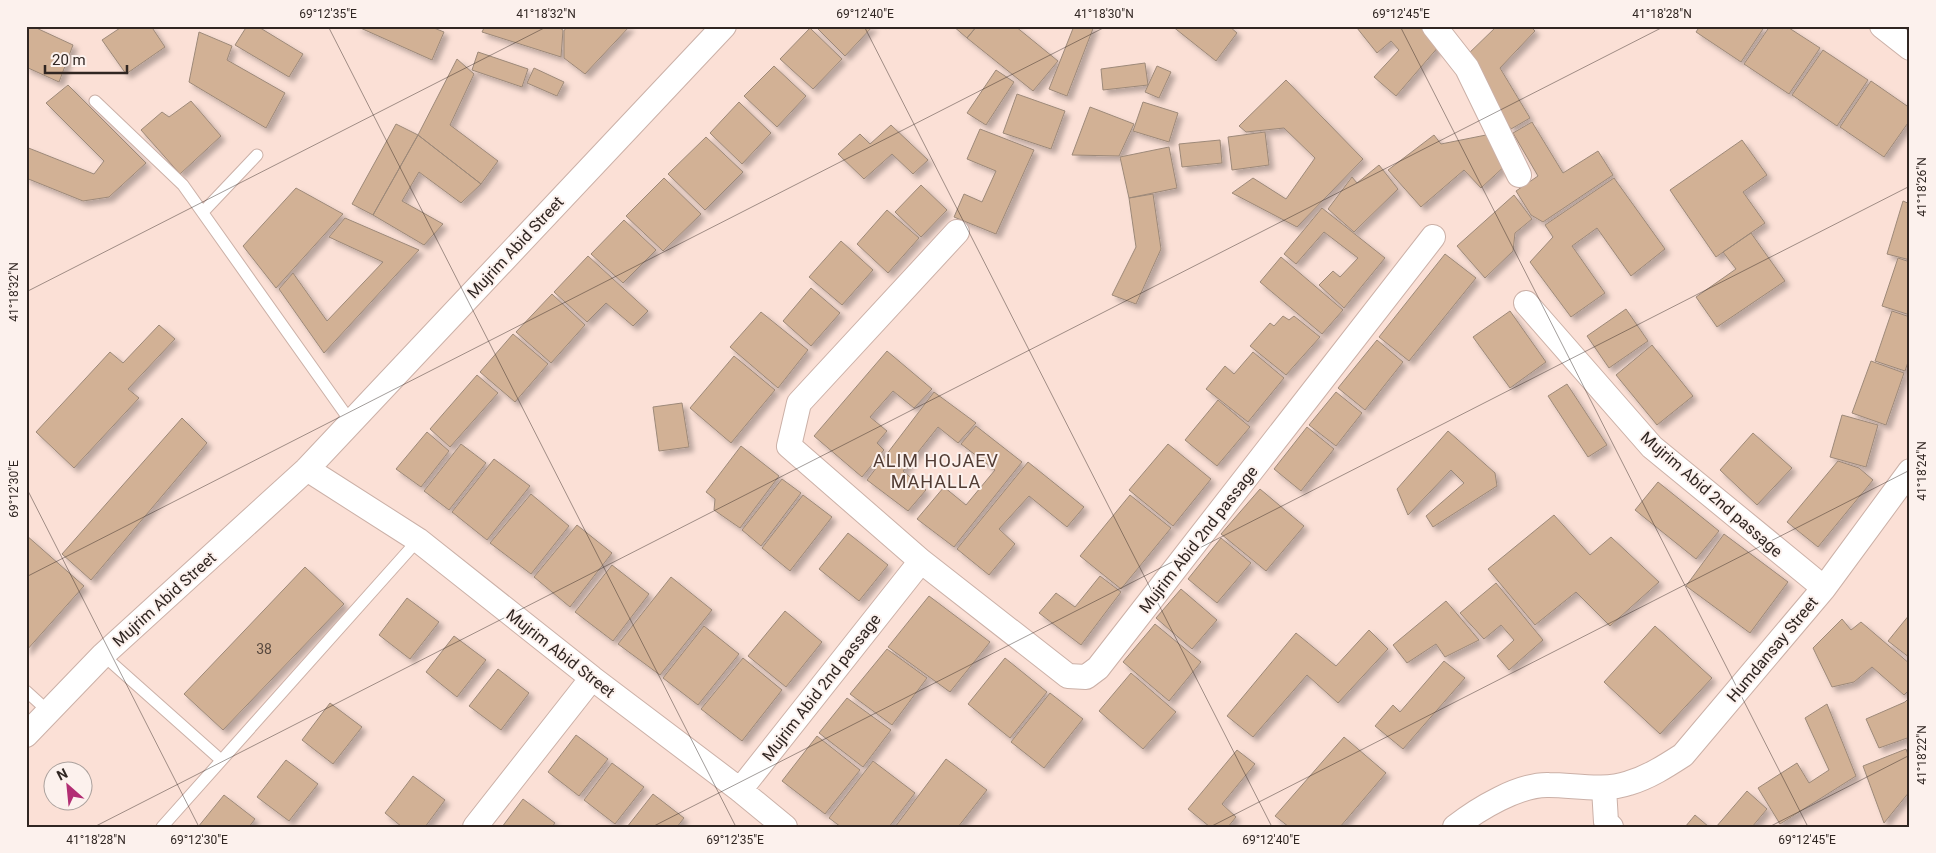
<svg xmlns="http://www.w3.org/2000/svg" width="1936" height="853" viewBox="0 0 1936 853" font-family="Roboto,sans-serif">
<defs>
<filter id="shadow"><feDropShadow dx="4.5" dy="4.5" stdDeviation="2.5" flood-color="#0004"/></filter>
</defs>
<rect width="100%" height="100%" fill="#fbe0d6"/>
<path fill="#d2b195" stroke="#9d8979" filter="url(#shadow)" d="M 26,26 L 32,26 L 73,45 L 59,82 L 26,67 Z
M 123,26 L 151,26 L 165,47 L 126,74 L 102,40 Z
M 247,26 L 257,26 L 303,54 L 289,77 L 235,45 Z
M 356,26 L 429,26 L 444,32 L 432,60 Z
M 485,26 L 556,26 L 563,30 L 561,57 L 482,32 Z
M 567,26 L 630,26 L 585,74 L 564,58 L 564,31 Z
M 815,26 L 873,26 L 845,56 Z
M 953,26 L 977,26 L 967,38 Z
M 977,26 L 1015,26 L 1058,61 L 1033,91 L 967,38 Z
M 1074,26 L 1094,26 L 1067,96 L 1049,89 Z
M 1172,26 L 1229,26 L 1237,33 L 1216,61 Z
M 1360,26 L 1425,26 L 1440,45 L 1396,96 L 1374,77 L 1399,50 L 1391,41 L 1377,53 L 1357,28 Z
M 1497,26 L 1530,26 L 1535,31 L 1500,68 L 1530,118 L 1511,129 L 1465,57 Z
M 1700,26 L 1765,26 L 1741,62 L 1696,32 Z
M 1770,26 L 1786,26 L 1820,48 L 1789,94 L 1744,64 Z
M 810,28 L 842,59 L 813,89 L 780,59 Z
M 199,32 L 232,46 L 227,60 L 285,93 L 266,128 L 189,82 Z
M 1823,50 L 1868,80 L 1837,126 L 1792,95 Z
M 478,52 L 528,69 L 522,87 L 472,70 Z
M 457,59 L 474,74 L 450,125 L 498,161 L 481,184 L 418,135 Z
M 1145,63 L 1148,85 L 1103,90 L 1101,69 Z
M 774,66 L 806,96 L 777,127 L 744,96 Z
M 1157,66 L 1171,72 L 1159,98 L 1145,92 Z
M 534,68 L 564,82 L 557,96 L 527,83 Z
M 996,70 L 1014,82 L 986,125 L 967,113 Z
M 1286,80 L 1363,159 L 1297,227 L 1232,193 L 1253,178 L 1286,199 L 1315,158 L 1284,128 L 1246,132 L 1239,126 Z
M 1871,81 L 1910,108 L 1910,120 L 1884,157 L 1840,127 Z
M 68,85 L 146,163 L 109,197 L 83,201 L 26,178 L 26,147 L 94,174 L 104,161 L 46,103 Z
M 1017,94 L 1065,111 L 1051,149 L 1003,133 Z
M 191,101 L 221,136 L 180,174 L 141,130 L 162,112 L 169,117 Z
M 739,102 L 771,133 L 742,164 L 710,133 Z
M 1143,102 L 1178,113 L 1169,142 L 1133,131 Z
M 1090,107 L 1134,124 L 1119,156 L 1072,155 Z
M 1532,122 L 1563,173 L 1598,151 L 1613,175 L 1543,222 L 1531,215 L 1516,191 L 1538,176 L 1513,133 Z
M 396,124 L 418,135 L 373,215 L 352,204 Z
M 891,125 L 928,160 L 913,174 L 892,154 L 864,179 L 838,154 L 860,134 L 870,144 Z
M 980,129 L 1034,150 L 996,234 L 954,217 L 964,194 L 982,202 L 996,171 L 967,159 Z
M 1265,132 L 1269,165 L 1232,170 L 1228,137 Z
M 1491,134 L 1508,163 L 1481,188 L 1464,170 L 1421,207 L 1388,170 L 1434,135 L 1441,144 Z
M 418,135 L 481,184 L 461,203 L 419,172 L 402,201 L 443,224 L 424,245 L 373,215 Z
M 706,137 L 743,172 L 705,210 L 668,174 Z
M 1220,140 L 1222,163 L 1182,167 L 1179,144 Z
M 1742,140 L 1767,175 L 1743,192 L 1765,223 L 1716,257 L 1670,190 Z
M 1169,147 L 1177,188 L 1129,198 L 1120,157 Z
M 1379,165 L 1398,189 L 1354,232 L 1328,209 L 1352,177 L 1357,183 Z
M 664,178 L 701,214 L 663,251 L 626,216 Z
M 1614,178 L 1665,249 L 1631,276 L 1597,228 L 1572,246 L 1605,293 L 1571,317 L 1530,262 L 1553,237 L 1545,225 Z
M 921,185 L 947,210 L 921,237 L 895,212 Z
M 296,188 L 343,214 L 276,288 L 243,246 Z
M 1153,194 L 1161,249 L 1136,304 L 1112,295 L 1136,247 L 1129,198 Z
M 1514,195 L 1532,219 L 1515,233 L 1513,251 L 1485,278 L 1457,246 Z
M 1903,201 L 1910,204 L 1910,260 L 1887,254 Z
M 1322,208 L 1385,258 L 1344,308 L 1319,285 L 1333,271 L 1340,277 L 1358,258 L 1324,232 L 1296,264 L 1284,254 Z
M 887,210 L 919,238 L 888,273 L 857,244 Z
M 345,218 L 419,250 L 324,353 L 279,289 L 293,273 L 327,321 L 383,262 L 329,237 Z
M 624,220 L 656,250 L 623,283 L 591,254 Z
M 1751,233 L 1785,281 L 1717,327 L 1696,297 L 1736,269 L 1723,252 Z
M 841,241 L 873,270 L 842,305 L 809,277 Z
M 1445,254 L 1476,278 L 1409,361 L 1379,337 Z
M 588,256 L 648,311 L 633,326 L 606,303 L 587,322 L 554,292 Z
M 1281,257 L 1343,310 L 1322,334 L 1260,282 Z
M 1898,258 L 1910,262 L 1910,315 L 1882,306 Z
M 811,288 L 840,313 L 811,346 L 783,321 Z
M 552,294 L 585,325 L 551,363 L 516,332 Z
M 1626,309 L 1648,341 L 1609,368 L 1587,336 Z
M 1510,311 L 1546,362 L 1510,388 L 1473,337 Z
M 1892,311 L 1910,317 L 1910,356 L 1905,371 L 1875,361 Z
M 761,312 L 808,350 L 778,388 L 730,347 Z
M 1283,316 L 1289,320 L 1294,316 L 1320,337 L 1286,375 L 1250,346 L 1270,323 L 1274,326 Z
M 159,325 L 175,339 L 128,389 L 139,398 L 74,468 L 36,432 L 110,352 L 123,363 Z
M 513,334 L 548,364 L 515,402 L 480,372 Z
M 1377,340 L 1403,362 L 1365,410 L 1338,388 Z
M 1652,345 L 1693,396 L 1657,425 L 1616,375 Z
M 887,351 L 932,389 L 914,408 L 893,391 L 870,417 L 887,431 L 877,443 L 884,450 L 862,477 L 814,436 Z
M 1253,352 L 1284,378 L 1248,422 L 1206,389 L 1225,366 L 1234,374 Z
M 734,356 L 775,390 L 731,443 L 690,408 Z
M 1871,361 L 1904,373 L 1886,425 L 1852,413 Z
M 477,375 L 498,393 L 450,447 L 430,429 Z
M 1567,384 L 1607,445 L 1588,457 L 1548,396 Z
M 934,392 L 976,423 L 958,443 L 938,427 L 903,471 L 926,490 L 908,511 L 867,480 Z
M 1336,392 L 1362,413 L 1336,446 L 1309,425 Z
M 1218,400 L 1250,427 L 1217,466 L 1185,440 Z
M 682,403 L 689,447 L 659,451 L 653,407 Z
M 1842,415 L 1878,425 L 1866,467 L 1830,457 Z
M 182,418 L 207,443 L 91,580 L 62,554 Z
M 976,426 L 1022,462 L 954,547 L 917,519 L 944,487 L 966,505 L 995,470 L 961,444 Z
M 1307,427 L 1334,449 L 1301,491 L 1274,469 Z
M 1448,431 L 1495,473 L 1497,486 L 1433,527 L 1426,516 L 1464,483 L 1451,470 L 1408,515 L 1397,489 Z
M 427,432 L 449,451 L 421,487 L 396,469 Z
M 1753,433 L 1792,468 L 1757,505 L 1720,470 Z
M 461,444 L 486,463 L 449,510 L 424,491 Z
M 1168,444 L 1211,479 L 1173,526 L 1129,490 Z
M 741,446 L 779,476 L 740,528 L 714,510 L 715,499 L 706,492 Z
M 494,459 L 530,486 L 487,540 L 452,512 Z
M 1838,461 L 1859,468 L 1873,480 L 1818,547 L 1787,522 Z
M 1028,462 L 1084,507 L 1067,527 L 1029,496 L 999,529 L 1015,544 L 989,575 L 957,549 Z
M 782,479 L 801,493 L 761,546 L 742,530 Z
M 1658,482 L 1719,531 L 1696,559 L 1635,510 Z
M 1260,489 L 1304,526 L 1266,571 L 1221,534 Z
M 531,494 L 569,526 L 531,574 L 490,543 Z
M 803,495 L 832,517 L 790,571 L 762,548 Z
M 1130,495 L 1171,528 L 1121,589 L 1080,556 Z
M 1554,515 L 1590,555 L 1611,537 L 1659,582 L 1610,626 L 1576,592 L 1535,625 L 1488,569 Z
M 577,525 L 612,553 L 570,607 L 534,577 Z
M 848,533 L 888,565 L 859,601 L 819,569 Z
M 1724,534 L 1788,582 L 1750,633 L 1686,586 Z
M 26,535 L 84,586 L 26,651 Z
M 1221,538 L 1251,563 L 1217,603 L 1188,579 Z
M 612,565 L 649,594 L 613,641 L 575,612 Z
M 305,567 L 344,604 L 223,730 L 184,694 Z
M 1100,576 L 1121,592 L 1081,645 L 1039,613 L 1056,593 L 1075,607 Z
M 671,577 L 712,610 L 660,675 L 618,644 Z
M 1496,583 L 1543,640 L 1509,670 L 1497,656 L 1514,640 L 1501,625 L 1484,639 L 1460,613 Z
M 1181,589 L 1217,620 L 1192,649 L 1156,618 Z
M 929,596 L 990,642 L 950,692 L 888,647 Z
M 407,598 L 439,622 L 410,659 L 379,635 Z
M 1446,601 L 1479,640 L 1445,657 L 1436,644 L 1407,663 L 1393,645 Z
M 785,611 L 822,642 L 786,687 L 748,656 Z
M 1910,614 L 1910,658 L 1888,641 Z
M 1842,619 L 1851,630 L 1861,622 L 1910,664 L 1910,689 L 1904,695 L 1872,667 L 1854,682 L 1832,687 L 1813,648 Z
M 1155,624 L 1201,662 L 1169,701 L 1123,662 Z
M 704,626 L 739,654 L 698,705 L 663,678 Z
M 1655,626 L 1712,678 L 1660,734 L 1604,682 Z
M 1369,630 L 1388,649 L 1338,703 L 1307,675 L 1253,737 L 1227,716 L 1296,633 L 1336,666 Z
M 454,636 L 486,660 L 457,697 L 426,672 Z
M 887,649 L 927,678 L 892,725 L 850,694 Z
M 743,658 L 782,690 L 742,741 L 701,709 Z
M 1005,658 L 1047,692 L 1010,738 L 968,704 Z
M 1444,661 L 1465,678 L 1403,749 L 1375,726 L 1393,705 L 1400,712 Z
M 498,669 L 529,693 L 501,730 L 469,706 Z
M 1131,673 L 1176,712 L 1143,749 L 1099,711 Z
M 1050,693 L 1083,719 L 1044,768 L 1011,742 Z
M 1910,697 L 1910,737 L 1879,748 L 1866,719 L 1905,702 Z
M 847,698 L 891,730 L 863,767 L 819,733 Z
M 330,703 L 362,727 L 333,764 L 302,740 Z
M 1827,704 L 1856,776 L 1780,824 L 1758,788 L 1797,763 L 1809,783 L 1829,770 L 1805,718 Z
M 576,735 L 608,759 L 579,796 L 548,772 Z
M 817,736 L 860,770 L 825,814 L 782,781 Z
M 1344,737 L 1386,773 L 1340,827 L 1289,827 L 1275,816 Z
M 1906,749 L 1910,760 L 1910,791 L 1884,823 L 1863,766 Z
M 1237,750 L 1255,764 L 1222,804 L 1236,817 L 1228,827 L 1210,827 L 1188,809 Z
M 946,759 L 987,790 L 958,827 L 895,827 Z
M 286,760 L 318,784 L 289,821 L 257,797 Z
M 873,761 L 915,793 L 889,827 L 841,827 L 829,818 Z
M 612,763 L 644,787 L 615,824 L 584,800 Z
M 413,776 L 445,800 L 425,827 L 402,827 L 385,813 Z
M 1747,791 L 1767,809 L 1752,827 L 1716,827 Z
M 653,794 L 684,818 L 677,827 L 627,827 Z
M 224,795 L 255,819 L 249,827 L 198,827 Z
M 523,799 L 555,823 L 552,827 L 502,827 Z
M 1695,815 L 1709,827 L 1685,827 Z"/>
<g fill="none" stroke-linecap="round" stroke-linejoin="round">
<g stroke="#cbb0a7" stroke-width="13">
<path id="lane" d="M 95,101 L 183,185 L 351,422
M 203,212 L 257,155
M 103,655 L 221,760
M 26,691 L 48,711
M 162,827 L 418,540"/>
</g>
<g stroke="#cbb0a7" stroke-width="26">
<path id="street" d="M 1434,26 L 1467,68 L 1519,175
M 1882,26 L 1910,48
M 957,232 L 799,403 L 789,446 L 921,561 L 1068,676 L 1086,677 L 1098,668 L 1433,237
M 1526,303 L 1652,447 L 1824,588
M 307,469 L 418,540 L 592,678 L 740,790 L 785,827
M 26,735 L 103,655 L 307,469 L 724,26
M 1604,788 L 1606,822 L 1611,827
M 740,790 L 921,561
M 475,827 L 592,678
M 1455,827 C 1478,809 1519,784 1549,785 C 1575,785 1603,792 1629,783 C 1649,777 1666,766 1683,755 L 1824,588 L 1910,471"/>
</g>
<use href="#lane" stroke="#fff" stroke-width="11"/>
<use href="#street" stroke="#fff" stroke-width="24"/>
</g>
<path fill="none" stroke="#302622" stroke-width="1" stroke-opacity="0.45" d="M 328,26 L 736,827M 864,26 L 1272,827M 1400,26 L 1808,827M 26,292 L 548,26M 26,487 L 199,827M 26,577 L 1107,26M 94,827 L 1665,26M 652,827 L 1910,186M 1210,827 L 1910,470M 1769,827 L 1910,755"/>
<g text-anchor="middle" stroke-width="4" stroke-linejoin="round" paint-order="stroke">
<g font-size="14" fill="#58493f">
<text x="264" y="654">38</text>
</g>
<g font-size="16" fill="#302622" stroke="#fcf1ed">
<text transform="translate(515 247) rotate(-47)" y="6">Mujrim Abid Street</text>
<text transform="translate(1712 494) rotate(41)" y="6">Mujrim Abid 2nd passage</text>
<text transform="translate(1198 539) rotate(-52)" y="6">Mujrim Abid 2nd passage</text>
<text transform="translate(164 599) rotate(-42)" y="6">Mujrim Abid Street</text>
<text transform="translate(1772 649) rotate(-50)" y="6">Humdansay Street</text>
<text transform="translate(561 653) rotate(38)" y="6">Mujrim Abid Street</text>
<text transform="translate(821 687) rotate(-52)" y="6">Mujrim Abid 2nd passage</text>
</g>
<g font-size="18" letter-spacing="1" fill="#513c34" stroke="#fcf1ed">
<text x="936" y="467">ALIM HOJAEV<tspan x="936" dy="21">MAHALLA</tspan></text>
</g>
</g>
<rect width="1936" height="853" fill="none" stroke="#fcf1ed" stroke-width="55"/>
<g transform="translate(68 786) rotate(333)"><circle r="24" fill="#fcf1ed" stroke="#aaa09c"/>
<path d="M0-4L9 19L0 12L-9 19Z" fill="#b22d73"/>
<text y="-8" font-size="14" font-weight="bold" text-anchor="middle" fill="#302622">N</text>
</g>
<path d="M45 65v8h82v-8" fill="none" stroke="#302622" stroke-width="2.5"/>
<text x="52" y="65" font-size="15" fill="#302622" stroke="#fcf1ed" stroke-width="4" paint-order="stroke">20 m</text>
<rect x="28" y="28" width="1880" height="798" fill="none" stroke="#302622" stroke-width="2"/>
<g font-size="12" text-anchor="middle" fill="#302622">
<text x="328" y="18">69°12'35"E</text>
<text x="546" y="18">41°18'32"N</text>
<text x="865" y="18">69°12'40"E</text>
<text x="1104" y="18">41°18'30"N</text>
<text x="1401" y="18">69°12'45"E</text>
<text x="1662" y="18">41°18'28"N</text>
<text transform="translate(1922 187) rotate(-90)" y="4">41°18'26"N</text>
<text transform="translate(14 292) rotate(-90)" y="4">41°18'32"N</text>
<text transform="translate(1922 471) rotate(-90)" y="4">41°18'24"N</text>
<text transform="translate(14 489) rotate(-90)" y="4">69°12'30"E</text>
<text transform="translate(1922 755) rotate(-90)" y="4">41°18'22"N</text>
<text x="96" y="844">41°18'28"N</text>
<text x="199" y="844">69°12'30"E</text>
<text x="735" y="844">69°12'35"E</text>
<text x="1271" y="844">69°12'40"E</text>
<text x="1807" y="844">69°12'45"E</text>
</g>
</svg>
